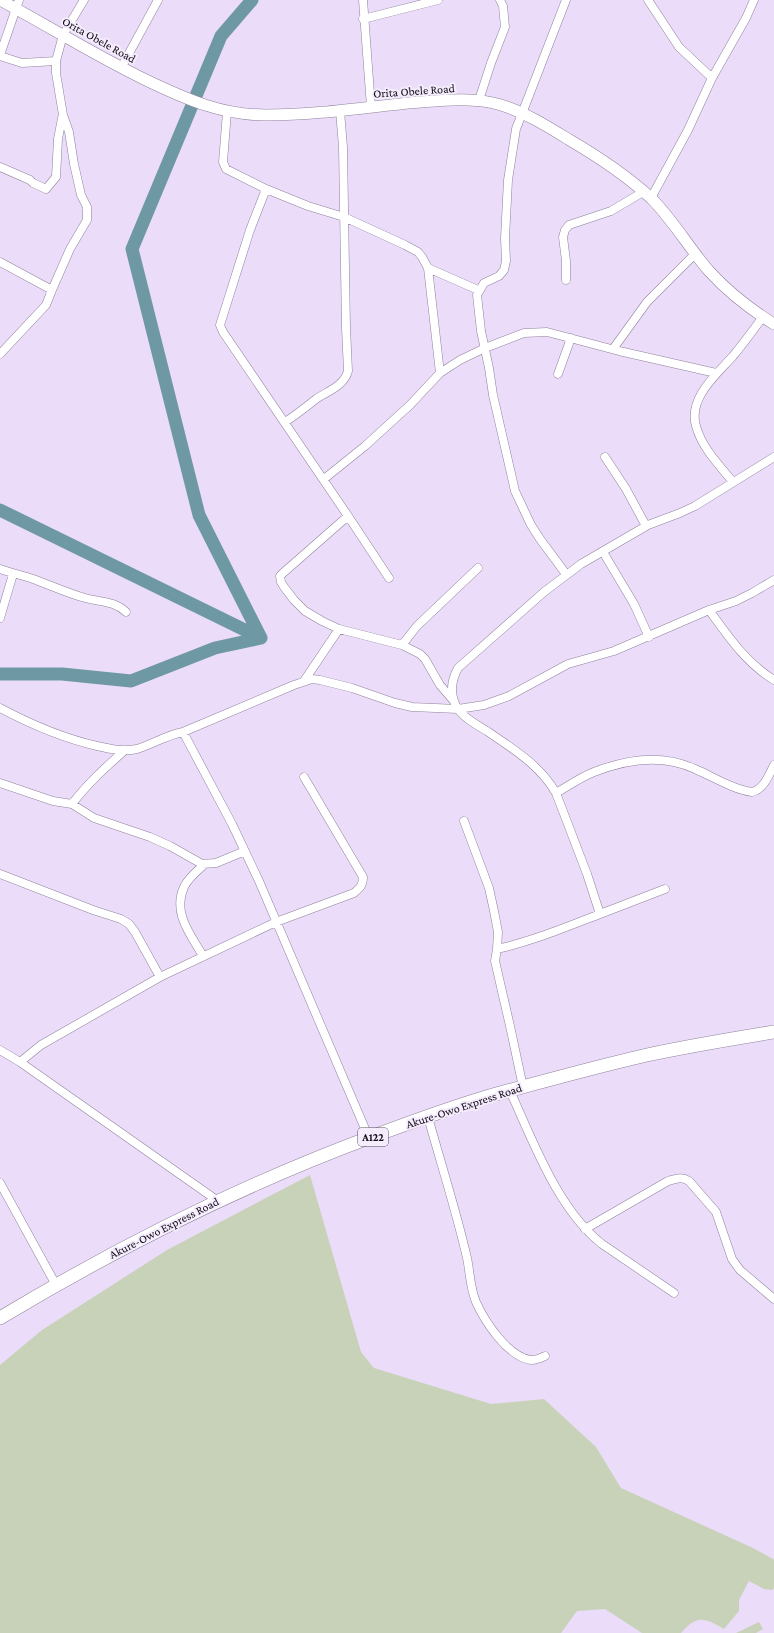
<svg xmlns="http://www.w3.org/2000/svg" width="774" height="1633" viewBox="0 0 774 1633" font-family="'Crimson Pro',serif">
<rect width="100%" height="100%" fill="#ebdcf9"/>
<path fill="#c8d2b9" d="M 310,1175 L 361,1352 L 374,1368 L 491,1404 L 544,1399 L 596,1447 L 621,1488 L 753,1548 L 773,1559 L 774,1560 L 774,1588 L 772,1590 L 764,1589 L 749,1581 L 739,1600 L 739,1611 L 724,1629 C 705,1618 697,1614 681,1633 L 642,1633 L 605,1609 L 577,1611 L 561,1633 L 0,1633 L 0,1365 L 42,1330 L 167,1250 Z
M 759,1622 L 763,1629 L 756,1633 L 736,1633 Z"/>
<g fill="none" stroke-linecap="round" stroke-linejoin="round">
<path stroke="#6e99a4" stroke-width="13" d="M 0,510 L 261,638
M 0,674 L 62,674 L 131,681 L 215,648 L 261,638 L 199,515 L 132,249 L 221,36 L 252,0"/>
<g stroke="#8f829b" stroke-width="9">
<path id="minor" d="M 363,0 L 371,107
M 566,0 L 516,129 L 508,180 L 505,238 L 506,261 L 504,270 L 499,276 L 484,283 L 477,295 L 481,331 L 489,368 L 493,395 L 515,491 L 531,525 L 540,539 L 566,574
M 648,0 L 679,47 L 712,78
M 363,19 L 438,0
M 0,55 L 19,0
M 0,56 L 22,63 L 56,61
M 121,68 L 158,0
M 479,100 L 491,63 L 505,27 L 503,6 L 500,0
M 227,112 L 223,162 L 226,169 L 266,189 L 308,206 L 344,217 L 405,245 L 418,252 L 422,257 L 428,268 L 478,290
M 0,167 L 30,180 L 33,183 L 46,189 L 56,177 L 58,139 L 62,118
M 266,189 L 250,230 L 220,325 L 223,332 L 348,516 L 389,578
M 651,198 L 688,130 L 712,78 L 746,18 L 754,0
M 0,262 L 52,290 L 46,305 L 0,354
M 428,268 L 440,373
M 566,280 L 566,261 L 563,237 L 565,230 L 569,225 L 611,211 L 643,192
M 52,290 L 70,249 L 87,220 L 87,207 L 81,195 L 74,164 L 69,132 L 63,115 L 56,73 L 56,61 L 63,35 L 84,0
M 613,349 L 647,302 L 695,254
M 558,374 L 571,338
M 285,422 C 296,415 306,407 316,399 C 328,391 344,386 348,371 L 346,328 L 343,147 L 340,111
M 605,457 L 626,489 L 646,526
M 324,479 L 365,446 L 410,405 L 440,373 L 460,360 L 485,348 L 524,333 L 547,332 L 619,351 L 716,373
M 733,482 C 719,465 702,448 696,426 C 688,398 716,375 733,356 C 744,343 753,330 763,317
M 348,516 L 283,573 L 280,576 L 281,582 L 284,587 L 294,600 L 305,611 L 322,621 L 339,629 L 402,645 L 420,654 L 425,659 L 440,685 L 453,700
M 603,552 L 634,604 L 649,637
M 0,569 C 11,573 22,575 33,579 C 50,585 67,593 85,598 C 100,602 115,601 126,612
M 709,610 C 728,636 746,663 774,680
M 0,618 L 13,574
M 402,645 L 417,626 L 478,568
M 304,681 L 339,629
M 0,708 C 32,725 62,738 97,746 C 110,749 124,752 137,749 C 153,744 167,735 183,732 L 294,685 L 312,679 L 320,680 L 352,688 L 395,703 L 412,707 L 458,709 L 484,705 L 509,696 L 568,664 L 614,651 L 709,610 L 736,601 L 752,593 L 774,580
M 183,732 L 232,824 L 259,881 L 369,1138
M 0,783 L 53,801 L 72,804 L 94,818 L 150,837 L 170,846 L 202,864 L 216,863 L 245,851
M 556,793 C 568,786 581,777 594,772 C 627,759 663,754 695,769 C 714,777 732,789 752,792 C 764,789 769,775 774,765
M 72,804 C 88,783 106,767 125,750
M 464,821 L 489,888 L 494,911 L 498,932 L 497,949 L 495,961 L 510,1026 L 523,1087
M 0,874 L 93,910 L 121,919 L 129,924 L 135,932 L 160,977
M 600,914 L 665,889
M 497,949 C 533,941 566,927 600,914 L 587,874 L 556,793 C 540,765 513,749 487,731 C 477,725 464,718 458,709 C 449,695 451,681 458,668 L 544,592 L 581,564 L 648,525 L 680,513 L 695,506 L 774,457
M 203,956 C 191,935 172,913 184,887 C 188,878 197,871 205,864
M 0,1050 L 20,1062 L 218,1201
M 20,1062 L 41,1045 L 160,977 L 276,922 L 354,893 C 360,888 363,885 363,877 L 304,777
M 510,1091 C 533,1141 558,1210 602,1244 L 674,1293
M 428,1117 C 441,1164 456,1210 467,1258 C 470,1272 470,1288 476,1302 C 485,1322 508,1357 531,1360 C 536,1360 541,1358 545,1356
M 0,1183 L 56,1285
M 585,1229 L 668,1181 C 676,1179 681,1176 689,1181 L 716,1212 L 732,1259 L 740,1270 L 774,1299"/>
</g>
<g stroke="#8f829b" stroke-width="12">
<path id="secondary" d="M 0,0 C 50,27 98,57 148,81 C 188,100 222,115 266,115 C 314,115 361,108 408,103 C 438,101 471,96 501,105 C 524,112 547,126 568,139 C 597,156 626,175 651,198 C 673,220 689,248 709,271 C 728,292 750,309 774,324"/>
</g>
<g stroke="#8f829b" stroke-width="14">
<path id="trunk" d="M 0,1318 C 118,1247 242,1185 371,1137 C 411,1122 452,1107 493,1095 C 544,1081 595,1067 647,1055 C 689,1046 731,1039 774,1032"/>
</g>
<use href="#minor" stroke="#fff" stroke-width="8"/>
<use href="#secondary" stroke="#fff" stroke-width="11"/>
<use href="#trunk" stroke="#fff" stroke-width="13"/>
</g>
<g text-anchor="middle" stroke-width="4" stroke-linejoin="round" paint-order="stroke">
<rect fill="#f5ecfd" stroke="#554f5b" stroke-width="1" x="358" y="1128" width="30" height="18" rx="3"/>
<g font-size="11" font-weight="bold" fill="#110c15">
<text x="373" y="1141">A122</text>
</g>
<g font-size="12" fill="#110c15" stroke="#f5ecfd">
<text transform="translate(99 40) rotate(29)" y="4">Orita Obele Road</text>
<text transform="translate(414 91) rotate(-4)" y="4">Orita Obele Road</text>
<text transform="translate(464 1106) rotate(-18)" y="4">Akure-Owo Express Road</text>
<text transform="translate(164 1228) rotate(-27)" y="4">Akure-Owo Express Road</text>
</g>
</g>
</svg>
